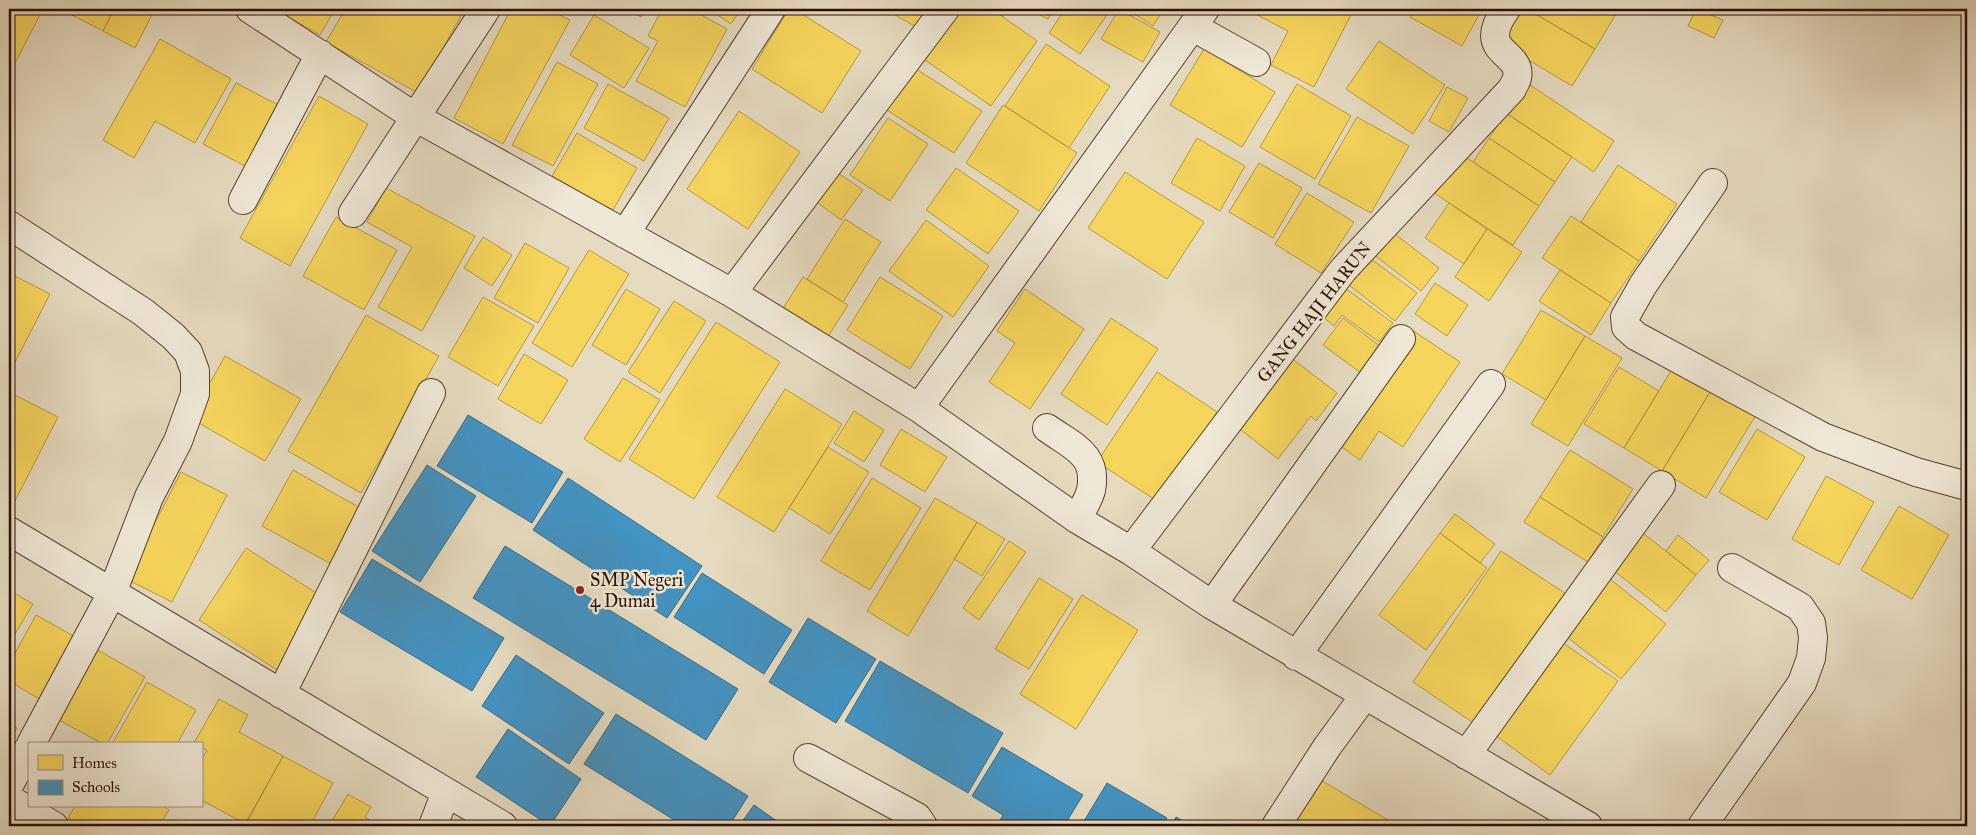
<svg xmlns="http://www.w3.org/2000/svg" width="1976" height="835" viewBox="0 0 1976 835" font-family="'IM FELL Great Primer',serif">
<rect width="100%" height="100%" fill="#e6dbc0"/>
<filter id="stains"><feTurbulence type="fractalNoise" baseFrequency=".004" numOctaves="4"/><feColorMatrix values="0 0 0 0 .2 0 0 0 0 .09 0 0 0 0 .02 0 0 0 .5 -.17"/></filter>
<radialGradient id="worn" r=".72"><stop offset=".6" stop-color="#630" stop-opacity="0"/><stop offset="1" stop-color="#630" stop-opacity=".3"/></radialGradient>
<path fill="#f6d55c" stroke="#b89a40" d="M 9,9 L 43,9 L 9,75 Z
M 60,9 L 114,9 L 103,31 Z
M 114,9 L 150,9 L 154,11 L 135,48 L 103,31 Z
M 274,9 L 335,9 L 320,35 Z
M 345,9 L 465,9 L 418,93 L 326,42 Z
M 511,9 L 548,9 L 570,20 L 503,144 L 454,118 Z
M 626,9 L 646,9 L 641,17 Z
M 662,9 L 690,9 L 727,29 L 685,107 L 636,81 L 658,41 L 648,36 Z
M 708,9 L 741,9 L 731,24 Z
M 789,9 L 794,9 L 861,51 L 822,113 L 752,69 Z
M 885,9 L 934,9 L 921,30 Z
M 961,9 L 992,9 L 1037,41 L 991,106 L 925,60 Z
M 1028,9 L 1053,9 L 1048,19 Z
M 1065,9 L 1111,9 L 1080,54 L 1049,33 Z
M 1119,9 L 1160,32 L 1143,62 L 1101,39 Z
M 1127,9 L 1164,9 L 1153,26 Z
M 1246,9 L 1354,9 L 1314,87 L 1271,65 L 1288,31 Z
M 1415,9 L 1482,9 L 1462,46 L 1410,17 Z
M 1521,9 L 1527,9 L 1595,49 L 1572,86 L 1500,43 Z
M 1527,9 L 1619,9 L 1595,49 Z
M 1696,9 L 1723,20 L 1714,38 L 1688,26 Z
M 594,15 L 649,48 L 624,88 L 570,55 Z
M 160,39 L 231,79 L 195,143 L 155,121 L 134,158 L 103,140 Z
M 1379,41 L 1445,85 L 1413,134 L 1346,89 Z
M 1046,44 L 1110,86 L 1069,148 L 1005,106 Z
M 1204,49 L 1275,92 L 1242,147 L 1170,105 Z
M 557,62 L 598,84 L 553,166 L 512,145 Z
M 913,67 L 982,111 L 954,153 L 885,109 Z
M 236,83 L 280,106 L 247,167 L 203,144 Z
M 1527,83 L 1614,141 L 1594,172 L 1506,113 Z
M 608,84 L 669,118 L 644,161 L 584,128 Z
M 1297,84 L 1351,116 L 1315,179 L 1260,147 Z
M 1447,87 L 1468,98 L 1449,132 L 1429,121 Z
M 319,96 L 368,124 L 290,266 L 240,238 Z
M 1003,105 L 1077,153 L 1039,211 L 966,163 Z
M 739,111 L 800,152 L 748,229 L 687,189 Z
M 1506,113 L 1572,157 L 1555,182 L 1489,138 Z
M 1357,117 L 1409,146 L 1371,213 L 1318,184 Z
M 888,118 L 928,144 L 890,201 L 850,175 Z
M 577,133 L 637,168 L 613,210 L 552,176 Z
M 1197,138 L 1245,166 L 1220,211 L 1171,183 Z
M 1489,138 L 1555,182 L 1539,206 L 1473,162 Z
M 1461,154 L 1539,206 L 1513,245 L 1434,193 Z
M 1259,163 L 1302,188 L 1273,238 L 1229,212 Z
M 1618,165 L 1677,204 L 1639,261 L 1581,222 Z
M 956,168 L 1019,211 L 988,254 L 926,210 Z
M 835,171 L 863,190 L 841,220 L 814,200 Z
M 1125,172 L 1204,222 L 1167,279 L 1088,228 Z
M 386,188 L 475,236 L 422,331 L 378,307 L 412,247 L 367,222 Z
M 1307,193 L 1354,222 L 1321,273 L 1275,244 Z
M 1449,203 L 1487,229 L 1464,264 L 1425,238 Z
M 1571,216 L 1639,261 L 1611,303 L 1542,258 Z
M 336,217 L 397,250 L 364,310 L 303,276 Z
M 845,219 L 881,242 L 843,302 L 807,279 Z
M 926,220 L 989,266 L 953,317 L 889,271 Z
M 1487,229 L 1522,252 L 1489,301 L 1455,277 Z
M 1391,231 L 1439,268 L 1421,291 L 1373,254 Z
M 483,237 L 512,255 L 492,286 L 464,268 Z
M 525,243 L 569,268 L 538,323 L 494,298 Z
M 589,250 L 629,274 L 572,367 L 532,343 Z
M 1370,258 L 1417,293 L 1395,321 L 1349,285 Z
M 1560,270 L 1611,303 L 1591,335 L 1539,301 Z
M 9,273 L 50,294 L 9,374 Z
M 803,277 L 848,305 L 827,338 L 782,310 Z
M 880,277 L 943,316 L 910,369 L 847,330 Z
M 1435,283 L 1468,305 L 1447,336 L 1415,314 Z
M 1345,288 L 1393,323 L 1379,342 L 1342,315 L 1334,326 L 1323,317 Z
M 626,289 L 660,309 L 626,365 L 592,345 Z
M 1025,289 L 1084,329 L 1030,409 L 989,382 L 1015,343 L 997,331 Z
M 483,297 L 534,326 L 498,386 L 448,357 Z
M 674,301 L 706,321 L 660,393 L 628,372 Z
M 1541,310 L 1585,336 L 1546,400 L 1502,374 Z
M 366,315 L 439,356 L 361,493 L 288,451 Z
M 1111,318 L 1158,349 L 1107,425 L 1061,394 Z
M 1343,318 L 1381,347 L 1361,373 L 1323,345 Z
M 716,322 L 780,362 L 694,499 L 629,459 Z
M 1412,330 L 1460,362 L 1403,447 L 1379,431 L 1360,460 L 1336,443 Z
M 1585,336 L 1622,358 L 1568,446 L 1531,424 Z
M 524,354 L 568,380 L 541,424 L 498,399 Z
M 225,356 L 301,399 L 265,461 L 190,418 Z
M 1290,357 L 1337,393 L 1316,421 L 1311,416 L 1278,459 L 1236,426 Z
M 1675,364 L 1713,387 L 1662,471 L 1624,448 Z
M 1619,367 L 1659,391 L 1624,448 L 1584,424 Z
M 1157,372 L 1217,412 L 1157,501 L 1097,462 Z
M 623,378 L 660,400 L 620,462 L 584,439 Z
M 1713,387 L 1757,413 L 1706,498 L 1662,471 Z
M 785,389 L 842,424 L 774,532 L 717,497 Z
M 9,392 L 58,417 L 15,501 L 9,498 Z
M 854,411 L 884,430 L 864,462 L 834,443 Z
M 901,429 L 947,457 L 925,492 L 880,465 Z
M 1757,429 L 1805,457 L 1767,520 L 1719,492 Z
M 828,447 L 869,472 L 830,534 L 789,508 Z
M 1570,450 L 1633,489 L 1603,537 L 1540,497 Z
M 293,470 L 362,509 L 331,564 L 262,526 Z
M 181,472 L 227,495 L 172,602 L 126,579 Z
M 1826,476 L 1874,502 L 1839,565 L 1792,539 Z
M 872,478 L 921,508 L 870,590 L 821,561 Z
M 1540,497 L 1603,537 L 1588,562 L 1524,522 Z
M 935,498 L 977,522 L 908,636 L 867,611 Z
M 1899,506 L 1949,535 L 1912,599 L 1861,570 Z
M 1455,514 L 1495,544 L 1480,563 L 1440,533 Z
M 977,522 L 1005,539 L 982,576 L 954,559 Z
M 1638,529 L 1696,575 L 1666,612 L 1608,566 Z
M 1440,533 L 1487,568 L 1426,650 L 1379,615 Z
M 1678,535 L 1709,560 L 1696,575 L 1666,551 Z
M 1009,541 L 1026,552 L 979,620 L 963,608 Z
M 246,548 L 324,598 L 277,670 L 199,620 Z
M 1501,551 L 1566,594 L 1478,726 L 1413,682 Z
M 1039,578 L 1073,599 L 1029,669 L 995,649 Z
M 1609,578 L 1666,624 L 1621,679 L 1563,634 Z
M 9,590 L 33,604 L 9,644 Z
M 1082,595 L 1138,630 L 1076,729 L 1020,694 Z
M 36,615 L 77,638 L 41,700 L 9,681 L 9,664 Z
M 1563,643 L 1618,681 L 1550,775 L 1496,736 Z
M 96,649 L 145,677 L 107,744 L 103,744 L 57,719 Z
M 147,682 L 196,710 L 177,744 L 112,744 Z
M 219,699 L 248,715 L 239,732 L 283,756 L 246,824 L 201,800 L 201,761 L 207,750 L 201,747 L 201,744 L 194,743 Z
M 9,722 L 17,728 L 9,741 Z
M 283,756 L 333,783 L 310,826 L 244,826 Z
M 1319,779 L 1398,826 L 1291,826 Z
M 348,794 L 371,807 L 365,817 L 380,826 L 329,826 Z
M 75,806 L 163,806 L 169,810 L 159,826 L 82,826 L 68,818 Z
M 9,808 L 41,826 L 9,826 Z"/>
<path fill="#4393c3" stroke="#3b6b88" d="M 468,415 L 563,472 L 532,523 L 437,466 Z
M 427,465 L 476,496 L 420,582 L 372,551 Z
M 568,478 L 702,566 L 667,618 L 533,530 Z
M 505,546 L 738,689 L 706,740 L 473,598 Z
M 372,559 L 504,638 L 472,691 L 340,612 Z
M 702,573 L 792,630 L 764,674 L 674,617 Z
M 808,618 L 876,659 L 836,723 L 769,682 Z
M 516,655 L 604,713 L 569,764 L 482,706 Z
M 880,661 L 1003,733 L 968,793 L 845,721 Z
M 616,714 L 748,796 L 729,826 L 684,826 L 584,764 Z
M 508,729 L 581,779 L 550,826 L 476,777 Z
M 1002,747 L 1083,795 L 1064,826 L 997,826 L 1003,815 L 972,796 Z
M 1107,783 L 1167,818 L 1162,826 L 1081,826 Z
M 754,805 L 784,826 L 739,826 Z
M 1176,817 L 1192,826 L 1171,826 Z"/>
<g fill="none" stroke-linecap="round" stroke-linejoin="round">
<g stroke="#584230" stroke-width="30">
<path id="minor" d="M 250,9 L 415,117 L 732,293 L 919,408 L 1077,519 L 1131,551 L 1212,605 L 1588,826
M 1193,27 L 1256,62
M 1713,183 L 1643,285 L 1625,317 L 1626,327 L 1636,336 L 1823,437 L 1916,472 L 1967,486
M 243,200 L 320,54
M 353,213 L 486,9
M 9,225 L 143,312 L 173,336 L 188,352 L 195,371 L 195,394 L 178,441 L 149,497 L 112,593 L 31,744
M 625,234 L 771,9
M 732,293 L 945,9
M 919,408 L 1205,9
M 1047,428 C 1072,446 1098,454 1091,490 C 1089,499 1082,510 1077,519
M 9,531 L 503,826
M 1131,551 L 1343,270 L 1512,89 C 1513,86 1516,82 1517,78 C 1523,50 1474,55 1506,9
M 1212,605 L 1401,339
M 1296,656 L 1491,384
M 281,694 L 431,393
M 1466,755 L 1661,485
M 808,758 L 917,817 L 923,826
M 9,785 L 29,748
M 9,799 L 54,826
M 433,826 L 446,792
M 1276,826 L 1327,747 L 1365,695
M 1702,826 L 1802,683 L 1811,658 L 1813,638 L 1811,623 L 1800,607 L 1732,568"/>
</g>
<use href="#minor" stroke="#efe8d6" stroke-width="28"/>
</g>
<circle fill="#8f2418" stroke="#efe8d6" stroke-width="2" cx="580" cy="590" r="5"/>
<g text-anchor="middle" stroke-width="5" stroke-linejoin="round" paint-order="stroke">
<g font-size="18" fill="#290f00" stroke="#efe8d6">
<text transform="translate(1314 312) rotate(-52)" y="6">GANG HAJI HARUN</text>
</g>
<g font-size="18" fill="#290f00" stroke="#efe8d6" text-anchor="start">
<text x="590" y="586">SMP Negeri<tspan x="590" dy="21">4 Dumai</tspan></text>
</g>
</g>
<rect width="1976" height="835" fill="none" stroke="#e6dbc0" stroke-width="30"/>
<rect x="10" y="10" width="1956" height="815" fill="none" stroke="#290f00" stroke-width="2.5"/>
<rect x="15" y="15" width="1946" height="805" fill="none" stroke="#290f00"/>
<rect x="28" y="742" width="175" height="65" fill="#efe8d6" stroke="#a09180"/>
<rect x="38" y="755" width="25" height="15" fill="#f6d55c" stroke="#a09180"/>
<text x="72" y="768" font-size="15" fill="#290f00">Homes</text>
<rect x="38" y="780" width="25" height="15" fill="#4393c3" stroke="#a09180"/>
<text x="72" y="792" font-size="15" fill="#290f00">Schools</text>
<rect width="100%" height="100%" filter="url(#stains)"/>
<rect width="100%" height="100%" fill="url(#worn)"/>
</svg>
